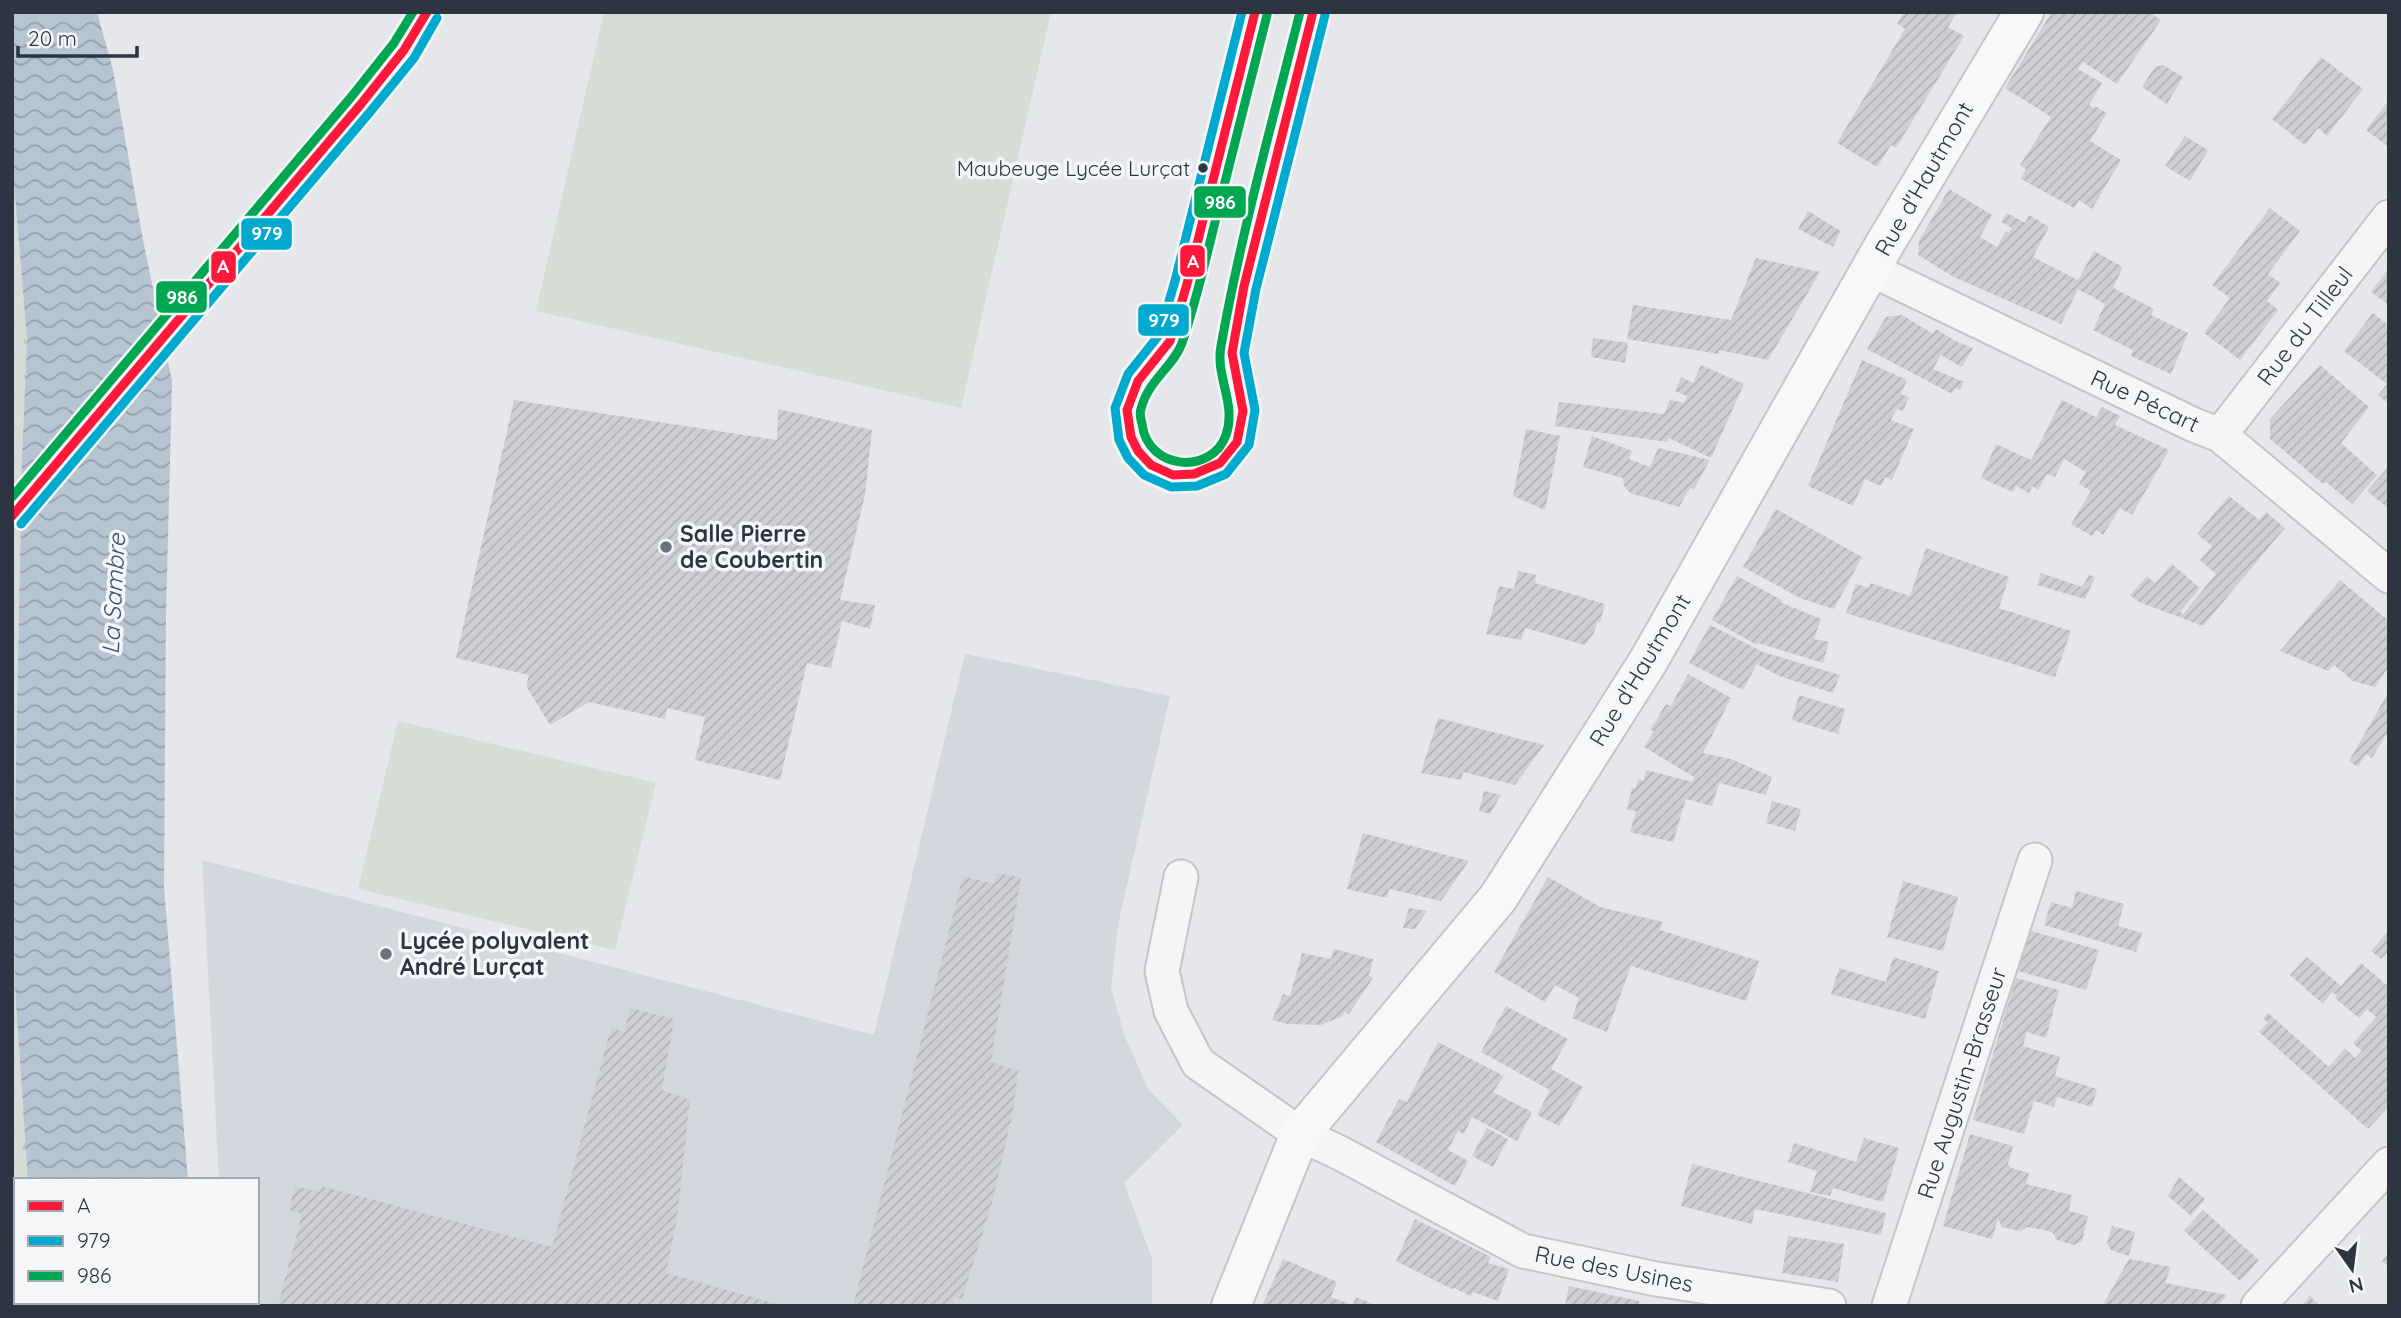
<svg xmlns="http://www.w3.org/2000/svg" width="2401" height="1318" viewBox="0 0 2401 1318" font-family="Quicksand,sans-serif">
<defs>
<pattern id="grass-tufts" width="24" height="20" patternUnits="userSpaceOnUse" patternTransform="scale(1.75)"><rect width="24" height="20" fill="#d6ddd6"/><path d="M3 7l-1-3M5 7V3M7 7l1-3M15 17l-1-3M17 17v-4M19 17l1-3" fill="none" stroke="#b8beb9"/></pattern>
<pattern id="forest-firs" width="22" height="20" patternUnits="userSpaceOnUse" patternTransform="scale(1.75)"><rect width="22" height="20" fill="#d6ddd6"/><path d="M5 1l3.5 6h-7zM16 11l3.5 6h-7z" fill="#b8beb9"/></pattern>
<pattern id="water-waves" width="16" height="10" patternUnits="userSpaceOnUse" patternTransform="scale(1.75)"><rect width="16" height="10" fill="#b7c4d2"/><path d="M0 5q4-4 8 0t8 0" fill="none" stroke="#95a0ac"/></pattern>
<pattern id="building-hatch" width="6" height="6" patternUnits="userSpaceOnUse" patternTransform="scale(1.75)"><rect width="6" height="6" fill="#cecfd2"/><path d="M-1 1l2-2M0 6l6-6M5 7l2-2" fill="none" stroke="#b1b2b6"/></pattern>
</defs>
<rect width="100%" height="100%" fill="#e5e7ea"/>
<path fill="#d4d7dd" d="M 965,654 L 1170,696 L 1119,920 L 1111,988 L 1125,1037 L 1148,1089 L 1183,1125 L 1124,1183 L 1152,1258 L 1152,1306 L 225,1306 L 225,1302 L 257,1302 L 257,1180 L 219,1180 L 202,860 L 874,1035 Z"/>
<path fill="url(#grass-tufts)" d="M 12,159 L 27,340 L 22,457 L 14,870 L 15,988 L 22,1093 L 12,1099 Z"/>
<path fill="url(#forest-firs)" d="M 22,1093 L 29,1180 L 16,1180 L 16,1302 L 38,1302 L 39,1306 L 12,1306 L 12,1099 Z"/>
<path fill="#d6ddd6" d="M 604,12 L 1051,12 L 961,408 L 536,311 Z
M 398,721 L 656,783 L 615,950 L 358,889 Z"/>
<path fill="url(#water-waves)" d="M 12,12 L 97,12 L 113,70 L 143,240 L 172,381 L 166,614 L 164,887 L 188,1180 L 28,1180 L 15,988 L 14,870 L 22,457 L 27,340 L 12,159 Z
M 38,1302 L 193,1302 L 193,1306 L 39,1306 Z"/>
<path fill="url(#building-hatch)" d="M 1904,12 L 1957,12 L 1948,27 L 1964,36 L 1896,148 L 1891,145 L 1877,167 L 1837,143 L 1905,29 L 1897,24 Z
M 2052,12 L 2149,12 L 2161,20 L 2117,84 L 2083,62 L 2078,69 L 2102,83 L 2089,105 L 2094,108 L 2095,106 L 2107,113 L 2090,141 L 2121,160 L 2092,209 L 2079,200 L 2074,208 L 2021,179 L 2026,169 L 2020,165 L 2051,117 L 2005,88 Z
M 2321,57 L 2363,89 L 2327,136 L 2318,128 L 2305,145 L 2272,119 Z
M 2163,65 L 2183,77 L 2167,104 L 2142,87 L 2155,67 Z
M 2389,100 L 2389,147 L 2366,130 Z
M 2185,136 L 2208,150 L 2190,181 L 2165,166 Z
M 1949,189 L 1992,215 L 1980,237 L 1997,247 L 2006,231 L 2009,233 L 2012,228 L 2001,222 L 2007,213 L 2025,223 L 2029,215 L 2049,227 L 2033,257 L 2078,280 L 2094,251 L 2123,267 L 2113,288 L 2154,309 L 2151,315 L 2188,333 L 2171,374 L 2131,356 L 2133,350 L 2093,330 L 2105,304 L 2078,289 L 2061,324 L 1954,277 L 1918,255 L 1919,241 Z
M 2270,208 L 2300,231 L 2268,274 L 2280,283 L 2267,301 L 2278,310 L 2240,360 L 2204,333 L 2230,298 L 2212,285 Z
M 1808,211 L 1841,231 L 1833,247 L 1798,229 Z
M 1756,258 L 1820,272 L 1768,360 L 1719,350 L 1719,354 L 1627,339 L 1633,305 L 1731,320 Z
M 2389,268 L 2389,305 L 2371,292 Z
M 2373,313 L 2389,326 L 2389,404 L 2378,395 L 2387,384 L 2344,351 Z
M 1902,315 L 1933,334 L 1936,329 L 1955,341 L 1973,348 L 1962,367 L 1941,355 L 1933,369 L 1964,382 L 1960,390 L 1955,388 L 1952,394 L 1867,349 L 1886,317 Z
M 1593,338 L 1628,343 L 1625,363 L 1591,357 Z
M 1862,360 L 1907,380 L 1901,394 L 1909,397 L 1903,411 L 1896,409 L 1891,420 L 1914,429 L 1892,480 L 1885,477 L 1881,486 L 1865,479 L 1853,506 L 1808,486 Z
M 1701,365 L 1744,384 L 1711,458 L 1669,438 L 1667,442 L 1555,426 L 1559,402 L 1664,414 L 1670,400 L 1684,403 L 1687,396 L 1675,391 L 1681,377 L 1693,383 Z
M 2320,365 L 2369,407 L 2341,443 L 2377,475 L 2352,504 L 2326,482 L 2323,484 L 2270,439 L 2270,419 Z
M 514,400 L 777,440 L 778,409 L 872,430 L 865,495 L 840,600 L 875,605 L 870,629 L 842,621 L 831,668 L 807,663 L 780,780 L 695,760 L 705,717 L 667,708 L 665,719 L 589,702 L 550,725 L 526,686 L 529,675 L 456,658 Z
M 2062,400 L 2096,417 L 2102,407 L 2120,416 L 2115,425 L 2169,450 L 2132,515 L 2120,508 L 2103,535 L 2096,530 L 2092,536 L 2071,524 L 2091,491 L 2079,484 L 2086,472 L 2064,459 L 2055,477 L 2047,474 L 2038,490 L 2032,486 L 2029,493 L 2016,486 L 2013,492 L 1981,478 L 1996,444 L 2031,460 Z
M 1526,429 L 1560,436 L 1545,510 L 1513,496 Z
M 1592,436 L 1632,451 L 1629,459 L 1650,467 L 1658,448 L 1710,460 L 1694,489 L 1690,488 L 1679,507 L 1630,493 L 1624,486 L 1623,478 L 1583,467 Z
M 2389,466 L 2389,509 L 2367,491 Z
M 2229,496 L 2259,520 L 2266,512 L 2285,528 L 2203,626 L 2139,602 L 2130,595 L 2147,576 L 2155,583 L 2172,564 L 2200,588 L 2180,612 L 2183,614 L 2216,574 L 2200,560 L 2212,546 L 2197,534 Z
M 1776,509 L 1862,557 L 1834,609 L 1802,599 L 1743,567 Z
M 1926,548 L 2009,577 L 1999,608 L 2071,631 L 2055,677 L 1846,613 L 1856,584 L 1869,588 L 1870,583 L 1910,596 Z
M 1518,571 L 1536,575 L 1535,583 L 1605,604 L 1600,623 L 1597,622 L 1594,633 L 1585,645 L 1525,628 L 1521,640 L 1486,634 L 1499,586 L 1514,589 Z
M 2041,573 L 2082,587 L 2089,575 L 2095,577 L 2085,599 L 2037,585 Z
M 1737,576 L 1782,600 L 1780,602 L 1821,619 L 1814,639 L 1829,642 L 1823,663 L 1758,643 L 1757,645 L 1712,620 Z
M 2340,580 L 2389,621 L 2389,666 L 2375,687 L 2353,681 L 2334,665 L 2328,671 L 2280,651 Z
M 1710,625 L 1763,652 L 1840,675 L 1833,693 L 1779,676 L 1757,664 L 1743,690 L 1689,663 Z
M 1688,674 L 1731,698 L 1703,753 L 1731,759 L 1772,777 L 1766,795 L 1719,783 L 1712,806 L 1686,799 L 1673,842 L 1630,832 L 1636,811 L 1627,810 L 1632,788 L 1635,789 L 1638,779 L 1644,781 L 1646,770 L 1693,782 L 1694,777 L 1644,747 L 1654,731 L 1650,730 L 1666,704 L 1671,706 Z
M 2389,691 L 2389,730 L 2372,758 L 2366,754 L 2358,767 L 2349,761 Z
M 1799,695 L 1845,709 L 1838,734 L 1792,720 Z
M 1438,718 L 1544,745 L 1515,785 L 1463,772 L 1461,780 L 1421,773 Z
M 1484,791 L 1501,795 L 1490,814 L 1479,811 Z
M 1772,801 L 1801,809 L 1795,831 L 1766,823 Z
M 1363,833 L 1469,861 L 1441,901 L 1389,889 L 1387,898 L 1347,889 Z
M 997,873 L 1021,878 L 991,1062 L 1018,1071 L 1013,1111 L 992,1203 L 962,1299 L 954,1297 L 953,1306 L 853,1306 L 963,876 L 994,884 Z
M 1548,877 L 1600,907 L 1663,922 L 1660,930 L 1759,961 L 1746,1001 L 1631,966 L 1607,1032 L 1572,1018 L 1579,998 L 1555,985 L 1545,1002 L 1494,972 Z
M 1903,881 L 1958,897 L 1943,951 L 1887,937 Z
M 2076,891 L 2124,904 L 2118,926 L 2142,933 L 2136,952 L 2044,925 L 2051,902 L 2072,908 Z
M 1409,908 L 1427,911 L 1415,929 L 1403,928 Z
M 2389,930 L 2389,951 L 2381,959 L 2371,951 Z
M 2031,931 L 2099,950 L 2086,990 L 2018,971 Z
M 1334,949 L 1373,959 L 1369,976 L 1373,978 L 1349,1014 L 1344,1012 L 1343,1016 L 1321,1025 L 1288,1024 L 1272,1020 L 1283,994 L 1290,996 L 1302,953 L 1331,959 Z
M 1893,957 L 1939,971 L 1925,1019 L 1831,994 L 1839,968 L 1886,982 Z
M 2307,957 L 2341,986 L 2361,963 L 2389,987 L 2389,1106 L 2368,1129 L 2259,1032 L 2268,1022 L 2263,1019 L 2268,1013 L 2329,1067 L 2345,1048 L 2355,1058 L 2362,1051 L 2353,1043 L 2376,1017 L 2367,1009 L 2359,1018 L 2335,998 L 2337,995 L 2332,992 L 2323,1004 L 2290,975 Z
M 2016,978 L 2059,990 L 2046,1038 L 2027,1032 L 2023,1046 L 2060,1057 L 2055,1076 L 2097,1089 L 2092,1107 L 2057,1097 L 2054,1107 L 2034,1101 L 2024,1134 L 1973,1120 Z
M 1506,1006 L 1568,1039 L 1551,1069 L 1583,1087 L 1559,1126 L 1537,1115 L 1550,1090 L 1481,1052 Z
M 630,1008 L 674,1019 L 662,1090 L 690,1100 L 677,1218 L 666,1273 L 784,1306 L 278,1306 L 302,1214 L 289,1210 L 295,1186 L 320,1192 L 321,1186 L 552,1247 L 611,1028 L 624,1032 Z
M 1438,1042 L 1504,1076 L 1493,1092 L 1532,1112 L 1517,1141 L 1472,1117 L 1464,1134 L 1458,1131 L 1448,1150 L 1468,1161 L 1455,1186 L 1376,1142 L 1399,1099 L 1407,1102 Z
M 1487,1128 L 1508,1139 L 1493,1167 L 1472,1156 Z
M 1970,1134 L 2013,1146 L 2008,1164 L 2011,1168 L 2029,1173 L 2026,1184 L 2072,1195 L 2069,1211 L 2088,1216 L 2082,1241 L 2074,1245 L 2057,1240 L 2052,1232 L 2028,1227 L 2020,1231 L 2002,1227 L 1998,1219 L 1992,1239 L 1943,1226 Z
M 1864,1138 L 1899,1148 L 1883,1202 L 1833,1188 L 1830,1196 L 1810,1192 L 1817,1171 L 1788,1162 L 1794,1143 L 1856,1162 Z
M 1692,1164 L 1886,1213 L 1881,1235 L 1755,1209 L 1752,1224 L 1681,1206 Z
M 2179,1177 L 2205,1199 L 2191,1216 L 2168,1196 Z
M 2203,1210 L 2259,1260 L 2240,1281 L 2184,1231 Z
M 1415,1219 L 1491,1257 L 1488,1263 L 1509,1269 L 1498,1301 L 1473,1292 L 1471,1296 L 1454,1288 L 1452,1289 L 1396,1261 Z
M 2112,1226 L 2135,1232 L 2129,1256 L 2111,1250 L 2107,1243 Z
M 1788,1236 L 1844,1244 L 1838,1282 L 1782,1273 Z
M 2389,1253 L 2389,1267 L 2382,1261 Z
M 1283,1259 L 1337,1282 L 1331,1297 L 1353,1305 L 1356,1297 L 1377,1306 L 1262,1306 Z
M 2129,1259 L 2171,1267 L 2165,1283 L 2227,1295 L 2218,1306 L 2102,1306 Z
M 1569,1286 L 1639,1301 L 1639,1306 L 1565,1306 Z
M 2310,1296 L 2320,1306 L 2302,1306 Z"/>
<g fill="none" stroke-linecap="round" stroke-linejoin="round">
<g stroke="#c3c5c8" stroke-width="19">
<path id="lane" d="M 1255,12 L 1187,284 L 1170,341 L 1138,381 L 1127,410 L 1131,437 L 1138,451 L 1151,465 L 1173,475 L 1194,474 L 1220,463 L 1237,442 L 1243,411 L 1232,353 L 1244,286 L 1313,12
M 12,516 L 361,104 L 404,50 L 427,12"/>
</g>
<g stroke="#c3c5c8" stroke-width="37">
<path id="street" d="M 1872,270 L 2194,425 L 2220,435 L 2389,576
M 2220,435 L 2389,217
M 1181,877 L 1162,971 L 1171,1011 L 1198,1063 L 1300,1134 L 1340,1153 L 1523,1251 L 1656,1279 L 1829,1306
M 1889,1306 L 2035,860
M 2258,1306 L 2389,1164"/>
</g>
<g stroke="#c3c5c8" stroke-width="42">
<path id="secondary" d="M 1231,1306 L 1300,1134 L 1498,898 L 1649,660 L 1883,247 L 2024,12"/>
</g>
<use href="#lane" stroke="#f5f5f6" stroke-width="16"/>
<use href="#street" stroke="#f5f5f6" stroke-width="33"/>
<use href="#secondary" stroke="#f7f8f8" stroke-width="38"/>
<g stroke="#f4f6f8" stroke-width="14">
<path id="bus-1" d="M 1255,12 L 1187,284 L 1170,341 L 1138,381 L 1127,410 L 1131,437 L 1138,451 L 1151,465 L 1173,475 L 1194,474 L 1220,463 L 1237,442 L 1243,411 L 1232,353 L 1244,286 L 1313,12
M 12,516 L 361,104 L 404,50 L 427,12"/>
</g>
<g stroke="#f4f6f8" stroke-width="14">
<path id="bus-2" d="M 1242,12 L 1175,281 L 1159,335 L 1128,374 L 1115,408 L 1119,440 L 1128,458 L 1144,475 L 1171,487 L 1197,486 L 1226,474 L 1249,445 L 1255,410 L 1244,353 L 1256,289 L 1325,15
M 21,524 L 370,112 L 414,58 L 437,18"/>
</g>
<g stroke="#f4f6f8" stroke-width="14">
<path id="bus-3" d="M 1267,15 C 1251,80 1234,145 1218,210 C 1207,254 1197,299 1182,343 C 1174,366 1148,380 1141,409 C 1139,414 1141,419 1142,424 C 1148,471 1212,475 1226,435 C 1237,404 1215,376 1221,346 C 1241,234 1272,123 1300,12
M 12,497 L 352,96 L 394,43 L 413,12"/>
</g>
<use href="#bus-1" stroke="#ff1839" stroke-width="9"/>
<use href="#bus-2" stroke="#00a9ce" stroke-width="9"/>
<use href="#bus-3" stroke="#00a651" stroke-width="9"/>
</g>
<circle fill="#2d3542" stroke="#f4f6f8" stroke-width="2.5" cx="1203" cy="168" r="6"/>
<g fill="#6d737d" stroke="#f4f6f8" stroke-width="2.5">
<circle cx="666" cy="547" r="7"/>
<circle cx="386" cy="954" r="7"/>
</g>
<g text-anchor="middle" stroke-width="7" stroke-linejoin="round" paint-order="stroke">
<g font-size="21" fill="#2d3542" stroke="#f4f6f8" text-anchor="end">
<text x="1190" y="176">Maubeuge Lycée Lurçat</text>
</g>
<g font-size="23" fill="#2d3542" stroke="#f4f6f8">
<text transform="translate(1924 179) rotate(-60)" y="8">Rue d'Hautmont</text>
<text transform="translate(2305 326) rotate(-53)" y="8">Rue du Tilleul</text>
<text transform="translate(2145 401) rotate(25)" y="8">Rue Pécart</text>
<text transform="translate(1640 670) rotate(-59)" y="8">Rue d'Hautmont</text>
<text transform="translate(1962 1083) rotate(-72)" y="8">Rue Augustin-Brasseur</text>
<text transform="translate(1614 1269) rotate(11)" y="8">Rue des Usines</text>
</g>
<g font-size="23" font-weight="bold" fill="#2d3542" stroke="#f4f6f8" text-anchor="start">
<text x="680" y="542">Salle Pierre<tspan x="680" dy="26">de Coubertin</tspan></text>
<text x="400" y="949">Lycée polyvalent<tspan x="400" dy="26">André Lurçat</tspan></text>
</g>
<g font-size="24" font-style="italic" fill="#3a5473" stroke="#f4f6f8">
<text transform="translate(114 594) rotate(-87)" y="8">La Sambre</text>
</g>
</g>
<g stroke="#f4f6f8" stroke-width="2.5">
<rect x="1193" y="185" width="54" height="34" rx="7" fill="#00a651"/>
<rect x="240" y="217" width="53" height="34" rx="7" fill="#00a9ce"/>
<rect x="1179" y="244" width="27" height="34" rx="7" fill="#ff1839"/>
<rect x="210" y="250" width="27" height="34" rx="7" fill="#ff1839"/>
<rect x="155" y="280" width="53" height="34" rx="7" fill="#00a651"/>
<rect x="1137" y="303" width="53" height="34" rx="7" fill="#00a9ce"/>
</g>
<g font-size="19" text-anchor="middle" font-weight="bold" fill="#fff">
<text x="1220" y="209">986</text>
<text x="267" y="240">979</text>
<text x="1193" y="268">A</text>
<text x="223" y="273">A</text>
<text x="182" y="304">986</text>
<text x="1164" y="327">979</text>
</g>
<rect width="2401" height="1318" fill="none" stroke="#2d3542" stroke-width="28"/>
<rect x="14" y="1178" width="245" height="126" fill="#f4f6f8" stroke="#a4a9af" stroke-width="2"/>
<rect x="28" y="1201" width="35" height="10" fill="#ff1839" stroke="#a4a9af" stroke-width="2"/>
<text x="77" y="1213" font-size="21" fill="#2d3542">A</text>
<rect x="28" y="1236" width="35" height="10" fill="#00a9ce" stroke="#a4a9af" stroke-width="2"/>
<text x="77" y="1248" font-size="21" fill="#2d3542">979</text>
<rect x="28" y="1271" width="35" height="10" fill="#00a651" stroke="#a4a9af" stroke-width="2"/>
<text x="77" y="1283" font-size="21" fill="#2d3542">986</text>
<g transform="translate(2352 1269) rotate(166)" stroke="#f4f6f8" stroke-width="5" paint-order="stroke">
<path d="M0-5L12 26L0 18L-12 26Z" fill="#2d3542"/>
<text y="-10" font-size="19" font-weight="bold" text-anchor="middle" fill="#2d3542">N</text>
</g>
<path d="M18 46v10h119v-10" fill="none" stroke="#2d3542" stroke-width="3.5"/>
<text x="28" y="46" font-size="21" fill="#2d3542" stroke="#f4f6f8" stroke-width="5" paint-order="stroke">20 m</text>
</svg>
